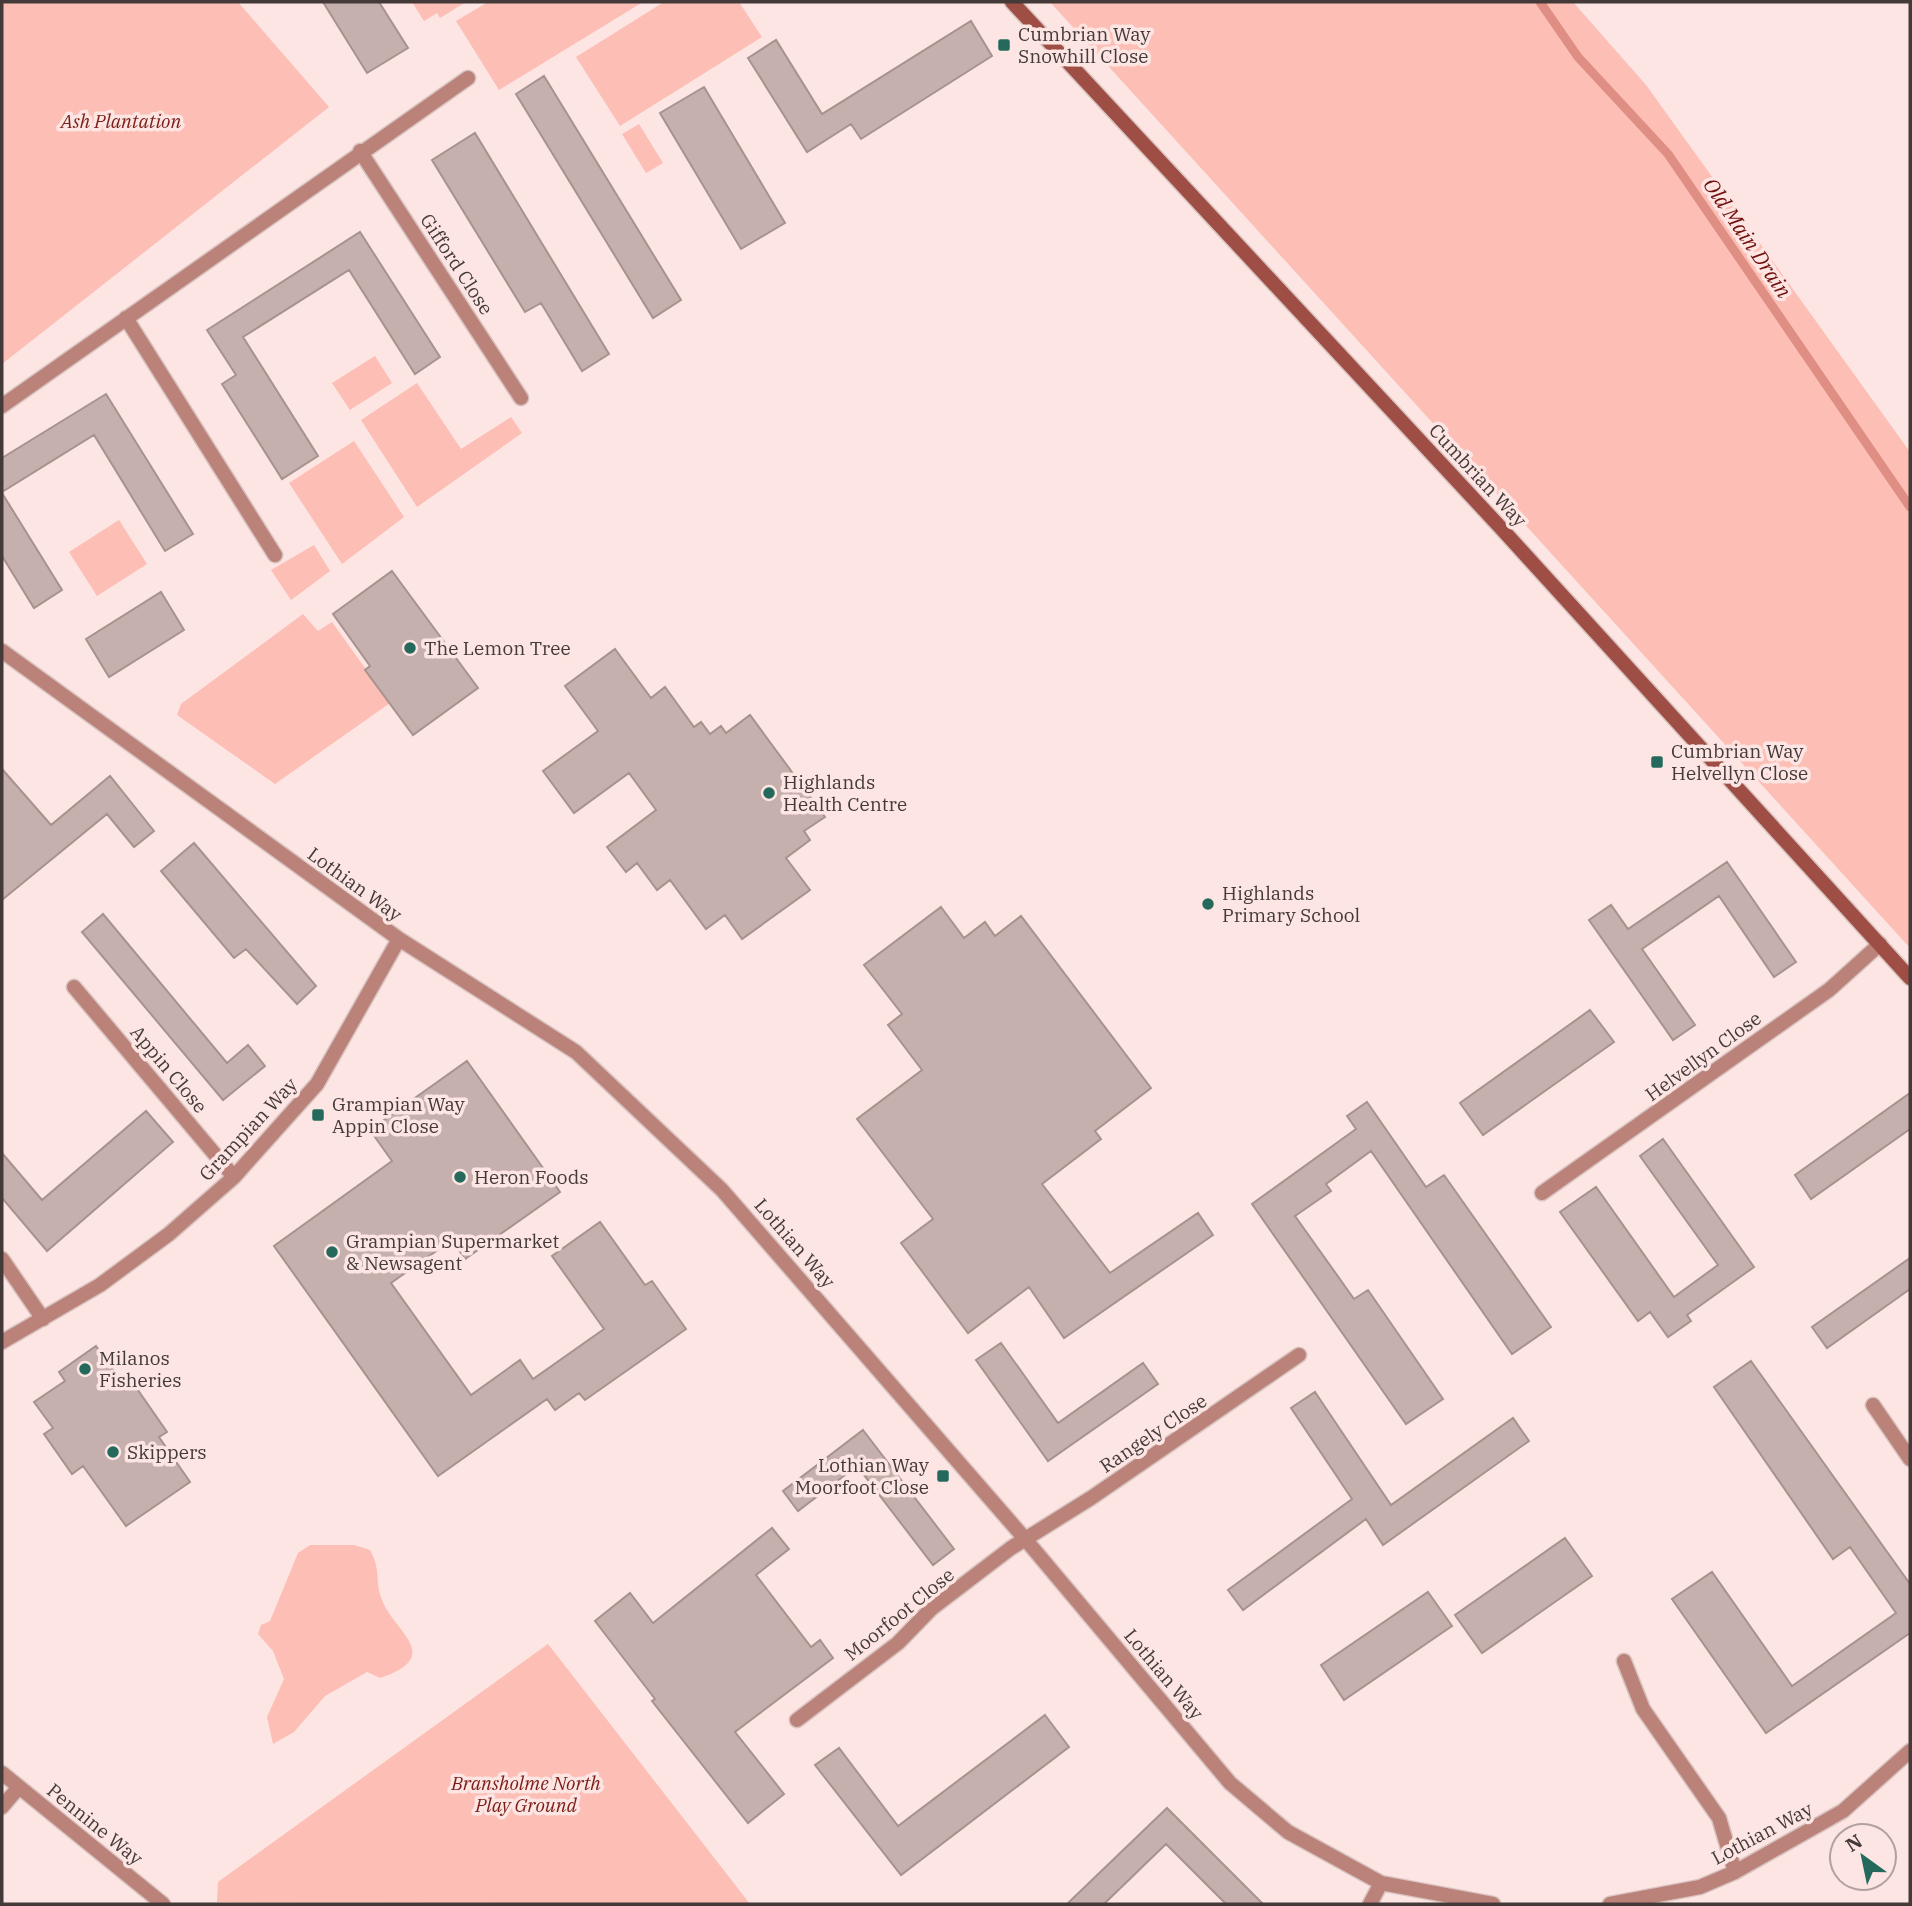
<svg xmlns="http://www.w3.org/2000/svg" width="1912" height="1906" viewBox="0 0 1912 1906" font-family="'IBM Plex Serif',serif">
<rect width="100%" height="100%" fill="#fce5e2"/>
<path fill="#fcbeb5" d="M 2,2 L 238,2 L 329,107 L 2,364 Z
M 412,2 L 466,2 L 440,18 L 437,13 L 424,21 Z
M 488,2 L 643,2 L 499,90 L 456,21 Z
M 664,2 L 739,2 L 762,37 L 620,126 L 576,57 Z
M 1050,2 L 1573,2 L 1646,85 L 1910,452 L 1910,948 Z
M 639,124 L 663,163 L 646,173 L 622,134 Z
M 375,356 L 392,383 L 350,410 L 332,383 Z
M 417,383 L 461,449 L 511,417 L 522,433 L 417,507 L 361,420 Z
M 354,441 L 404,517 L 342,564 L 289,483 Z
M 119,520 L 147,564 L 97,596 L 69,552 Z
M 314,545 L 330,571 L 291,600 L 271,570 Z
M 303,614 L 318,631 L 332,622 L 390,703 L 275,784 L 177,715 L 181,704 Z
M 310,1545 L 354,1545 L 370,1550 C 381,1570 375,1579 381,1597 C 391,1631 447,1655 380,1678 L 367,1672 L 325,1696 L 294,1732 L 273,1744 L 267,1717 L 284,1679 L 273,1651 L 258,1634 L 261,1625 L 270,1621 L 298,1553 Z
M 548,1644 L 750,1904 L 217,1902 L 218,1882 Z"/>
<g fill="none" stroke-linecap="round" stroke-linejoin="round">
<path stroke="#df8e84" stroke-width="9" d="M 1540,2 L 1578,57 L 1668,154 L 1910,507"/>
</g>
<path fill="#c6b0ad" stroke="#a7928f" stroke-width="2" d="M 323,2 L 379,2 L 408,48 L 367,73 Z
M 971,21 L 992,56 L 861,139 L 851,124 L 807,152 L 748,58 L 776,40 L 822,114 Z
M 544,76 L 681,300 L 653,318 L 516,94 Z
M 704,87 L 785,223 L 741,249 L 660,113 Z
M 475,133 L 609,354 L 582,371 L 541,303 L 525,312 L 432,160 Z
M 360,232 L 440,357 L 415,374 L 349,270 L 243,337 L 318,456 L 282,479 L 222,384 L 236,375 L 207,330 Z
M 106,394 L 193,534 L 165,551 L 94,435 L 2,492 L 2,458 Z
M 2,493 L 62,590 L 34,608 L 2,556 Z
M 392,571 L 478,688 L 413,735 L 365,670 L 370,666 L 333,614 Z
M 161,592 L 184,630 L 109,677 L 86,639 Z
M 615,649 L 651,698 L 665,687 L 694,727 L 701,722 L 710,734 L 721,726 L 726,733 L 750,715 L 825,817 L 804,831 L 810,840 L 786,858 L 810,890 L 742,939 L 725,915 L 706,929 L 670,880 L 657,890 L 637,863 L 626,872 L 607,847 L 656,810 L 629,773 L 574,813 L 543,771 L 598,731 L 565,686 Z
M 2,769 L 51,825 L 110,776 L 154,831 L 134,847 L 107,814 L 2,900 Z
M 194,843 L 316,986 L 297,1004 L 246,949 L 234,958 L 161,871 Z
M 1727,862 L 1796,962 L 1774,977 L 1719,896 L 1642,949 L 1695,1025 L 1673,1040 L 1589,920 L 1611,905 L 1628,929 Z
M 941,907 L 964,938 L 985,922 L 995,936 L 1021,916 L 1151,1088 L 1095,1131 L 1101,1139 L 1042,1184 L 1110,1273 L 1198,1213 L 1213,1235 L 1064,1338 L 1029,1287 L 968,1333 L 901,1243 L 933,1219 L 857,1119 L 922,1070 L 888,1025 L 902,1014 L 864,965 Z
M 103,914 L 227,1063 L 248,1045 L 265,1066 L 223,1100 L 82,932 Z
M 1590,1010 L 1614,1042 L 1483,1135 L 1460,1103 Z
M 467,1061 L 560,1192 L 465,1259 L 452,1240 L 391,1283 L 471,1395 L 520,1360 L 533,1379 L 604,1329 L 552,1256 L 600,1222 L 645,1285 L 652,1281 L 686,1329 L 585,1400 L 579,1393 L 555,1410 L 547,1399 L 438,1476 L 274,1246 L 392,1161 L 370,1130 Z
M 1910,1093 L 1910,1129 L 1811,1199 L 1795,1175 Z
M 1367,1102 L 1426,1187 L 1444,1175 L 1551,1327 L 1512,1354 L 1371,1151 L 1326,1184 L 1331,1191 L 1295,1216 L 1354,1299 L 1368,1290 L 1443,1399 L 1406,1424 L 1252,1204 L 1356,1129 L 1347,1116 Z
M 146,1111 L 173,1142 L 47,1251 L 2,1198 L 2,1153 L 42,1200 Z
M 1663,1139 L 1754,1267 L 1687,1315 L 1691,1321 L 1668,1337 L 1650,1312 L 1638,1321 L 1560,1212 L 1596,1187 L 1674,1297 L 1718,1265 L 1640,1156 Z
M 1910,1258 L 1910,1289 L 1827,1348 L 1812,1327 Z
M 1001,1343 L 1058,1423 L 1143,1363 L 1158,1384 L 1048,1461 L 976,1360 Z
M 96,1346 L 119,1378 L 126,1373 L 167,1432 L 159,1437 L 190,1482 L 126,1526 L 83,1466 L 72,1474 L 44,1434 L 53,1428 L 34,1402 L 65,1381 L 59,1372 Z
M 1751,1361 L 1910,1584 L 1910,1633 L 1766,1733 L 1672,1599 L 1712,1572 L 1792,1686 L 1896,1613 L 1850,1547 L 1833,1559 L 1714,1387 Z
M 1315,1392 L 1391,1505 L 1513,1418 L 1529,1441 L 1383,1545 L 1366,1519 L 1243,1610 L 1228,1590 L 1352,1499 L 1291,1408 Z
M 863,1430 L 954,1549 L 933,1565 L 857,1466 L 798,1511 L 783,1491 Z
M 772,1528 L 789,1549 L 756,1575 L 811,1647 L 820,1640 L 833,1658 L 735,1732 L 784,1794 L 748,1823 L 652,1701 L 655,1699 L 595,1621 L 630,1593 L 653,1623 Z
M 1565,1538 L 1592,1576 L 1482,1653 L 1455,1615 Z
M 1428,1592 L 1452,1626 L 1344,1700 L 1321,1665 Z
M 1045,1715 L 1069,1747 L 901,1875 L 815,1765 L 839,1748 L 898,1826 Z
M 1167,1808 L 1263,1904 L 1226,1904 L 1166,1844 L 1104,1904 L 1067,1904 Z"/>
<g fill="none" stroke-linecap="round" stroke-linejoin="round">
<g stroke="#d7c3c0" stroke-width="17">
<path id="street" d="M 360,151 L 521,398
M 126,318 L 275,555
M 2,406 L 468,78
M 2,651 L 399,939 L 576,1052 L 722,1190 L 1026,1540 L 1230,1783 L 1288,1832 L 1381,1883 L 1493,1904
M 74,987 L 234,1177
M 1542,1193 L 1829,990 L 1880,944
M 2,1259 L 43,1319
M 2,1342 L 100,1285 L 169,1234 L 234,1177 L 317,1084 L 399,939
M 1873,1405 L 1910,1459
M 1624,1661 L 1643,1709 L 1719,1818 L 1735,1872
M 797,1720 L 898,1643 L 931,1609 L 1011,1548 L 1091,1498 L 1299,1355
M 2,1773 L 163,1904
M 2,1807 L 19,1787
M 1370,1904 L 1381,1883
M 1610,1904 L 1700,1887 L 1735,1872 L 1843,1811 L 1910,1751"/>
</g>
<g stroke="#d7c3c0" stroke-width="17">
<path id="secondary" d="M 1012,2 L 1500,527 L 1910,978"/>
</g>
<use href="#street" stroke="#bb827a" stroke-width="14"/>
<use href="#secondary" stroke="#9f4e45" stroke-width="14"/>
</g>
<g fill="#24695c" stroke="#fce5e2" stroke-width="2.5">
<rect x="997" y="38" width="14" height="14" rx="3.5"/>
<circle cx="410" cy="648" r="7"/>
<rect x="1650" y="755" width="14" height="14" rx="3.5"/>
<circle cx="769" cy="793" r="7"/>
<circle cx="1208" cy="904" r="7"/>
<rect x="311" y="1108" width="14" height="14" rx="3.5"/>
<circle cx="460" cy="1177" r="7"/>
<circle cx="332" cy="1252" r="7"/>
<circle cx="85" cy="1369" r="7"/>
<circle cx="113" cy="1452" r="7"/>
<rect x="936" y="1469" width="14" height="14" rx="3.5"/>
</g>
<g text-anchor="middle" stroke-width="7" stroke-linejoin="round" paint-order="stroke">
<g font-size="19" fill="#433a39" stroke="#fce5e2" text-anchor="start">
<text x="1018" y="41">Cumbrian Way<tspan x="1018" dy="22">Snowhill Close</tspan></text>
<text x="424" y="655">The Lemon Tree</text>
<text x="1671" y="758">Cumbrian Way<tspan x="1671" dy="22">Helvellyn Close</tspan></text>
<text x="783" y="789">Highlands<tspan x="783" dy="22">Health Centre</tspan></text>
<text x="1222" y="900">Highlands<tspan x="1222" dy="22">Primary School</tspan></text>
<text x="332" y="1111">Grampian Way<tspan x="332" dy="22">Appin Close</tspan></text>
<text x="474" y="1184">Heron Foods</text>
<text x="346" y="1248">Grampian Supermarket<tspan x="346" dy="22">&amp; Newsagent</tspan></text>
<text x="99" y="1365">Milanos<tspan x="99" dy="22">Fisheries</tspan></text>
<text x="127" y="1459">Skippers</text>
<text x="929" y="1472" text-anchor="end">Lothian Way<tspan x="929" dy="22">Moorfoot Close</tspan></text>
</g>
<g font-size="19" font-style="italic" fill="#7c1d18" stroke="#fce5e2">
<text x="121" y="128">Ash Plantation</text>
<text x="526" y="1790">Bransholme North<tspan x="526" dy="22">Play Ground</tspan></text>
</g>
<g font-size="19" fill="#433a39" stroke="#fce5e2">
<text transform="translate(457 264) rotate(57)" y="7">Gifford Close</text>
<text transform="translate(1478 475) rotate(47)" y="7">Cumbrian Way</text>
<text transform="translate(355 884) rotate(36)" y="7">Lothian Way</text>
<text transform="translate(1703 1056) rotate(-36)" y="7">Helvellyn Close</text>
<text transform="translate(169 1069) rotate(50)" y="7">Appin Close</text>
<text transform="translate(248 1129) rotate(-47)" y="7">Grampian Way</text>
<text transform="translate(795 1243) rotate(49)" y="7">Lothian Way</text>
<text transform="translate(1153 1433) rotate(-34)" y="7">Rangely Close</text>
<text transform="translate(899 1614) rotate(-39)" y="7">Moorfoot Close</text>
<text transform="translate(1164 1674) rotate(50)" y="7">Lothian Way</text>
<text transform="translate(95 1824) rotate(39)" y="7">Pennine Way</text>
<text transform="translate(1762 1833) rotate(-28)" y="7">Lothian Way</text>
</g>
<g font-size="21" font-style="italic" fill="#71100e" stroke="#fce5e2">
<text transform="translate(1747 238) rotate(56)" y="7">Old Main Drain</text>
</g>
</g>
<rect width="1912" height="1906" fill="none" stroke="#433a39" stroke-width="7"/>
<g transform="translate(1863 1857) rotate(327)"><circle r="33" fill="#fce5e2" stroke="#b2a19e" stroke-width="2"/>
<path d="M0-5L12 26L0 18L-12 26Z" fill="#24695c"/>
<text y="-10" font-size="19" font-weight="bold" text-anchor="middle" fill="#433a39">N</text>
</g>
</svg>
